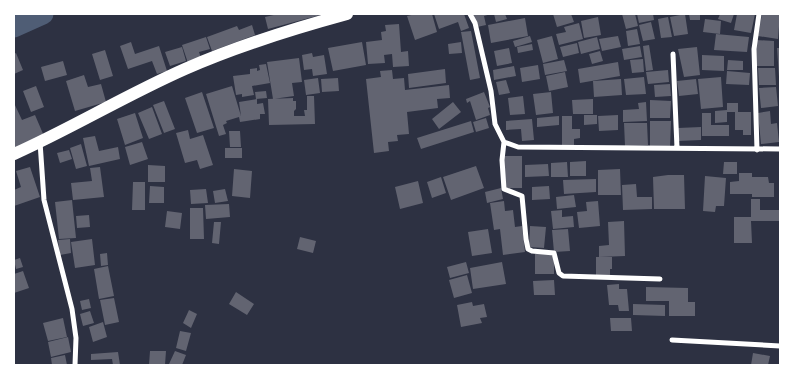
<svg xmlns="http://www.w3.org/2000/svg" width="794" height="379" viewBox="0 0 794 379" font-family="Karla,sans-serif">
<rect width="100%" height="100%" fill="#2d3142"/>
<g fill="none" stroke-linecap="round" stroke-linejoin="round">
<path stroke="#4f5d75" stroke-width="21" d="M 14,27 L 43,14"/>
</g>
<path fill="#626471" d="M 278,14 L 324,14 L 268,29 L 265,17 Z
M 416,14 L 432,14 L 437,32 L 415,40 L 407,16 Z
M 434,14 L 464,14 L 469,28 L 461,31 L 458,22 L 439,29 Z
M 473,14 L 491,14 L 484,16 L 486,25 L 477,27 Z
M 494,14 L 505,14 L 507,19 L 496,22 Z
M 553,14 L 571,14 L 574,22 L 557,27 Z
M 622,14 L 635,14 L 638,26 L 626,29 Z
M 637,14 L 653,14 L 654,20 L 639,23 Z
M 685,14 L 688,34 L 674,36 L 670,17 Z
M 689,14 L 700,14 L 700,20 L 690,20 Z
M 720,14 L 734,14 L 731,23 L 718,19 Z
M 737,14 L 755,14 L 751,33 L 734,30 Z
M 762,14 L 780,14 L 778,39 L 758,36 Z
M 598,17 L 601,35 L 584,38 L 581,21 Z
M 668,17 L 672,37 L 661,38 L 658,19 Z
M 525,18 L 528,36 L 491,43 L 488,25 Z
M 705,19 L 721,21 L 720,34 L 703,32 Z
M 651,22 L 655,39 L 643,41 L 639,25 Z
M 579,23 L 583,39 L 559,45 L 556,34 L 566,32 L 564,27 Z
M 399,24 L 401,52 L 408,51 L 409,66 L 393,67 L 392,54 L 384,55 L 385,63 L 368,64 L 366,42 L 382,40 L 381,32 L 386,31 L 385,25 Z
M 252,25 L 255,35 L 212,51 L 207,37 L 237,26 L 239,30 Z
M 637,29 L 640,44 L 628,46 L 626,31 Z
M 471,31 L 480,78 L 470,80 L 461,32 Z
M 716,34 L 749,37 L 747,52 L 714,50 Z
M 530,36 L 532,42 L 515,47 L 513,41 Z
M 552,36 L 558,59 L 543,63 L 537,40 Z
M 618,36 L 621,47 L 602,51 L 599,39 Z
M 206,37 L 210,49 L 199,52 L 201,58 L 188,63 L 182,45 Z
M 597,37 L 600,49 L 581,54 L 578,42 Z
M 756,40 L 774,41 L 774,66 L 756,66 Z
M 131,42 L 135,54 L 159,46 L 167,71 L 157,74 L 152,61 L 128,69 L 120,46 Z
M 362,42 L 366,65 L 333,71 L 328,48 Z
M 461,42 L 462,53 L 449,54 L 448,44 Z
M 577,43 L 579,53 L 563,57 L 560,47 Z
M 532,44 L 533,50 L 518,53 L 517,47 Z
M 649,45 L 653,70 L 646,71 L 643,46 Z
M 640,46 L 642,57 L 624,60 L 622,49 Z
M 182,47 L 186,61 L 170,66 L 165,52 Z
M 697,47 L 700,75 L 684,77 L 678,49 Z
M 509,48 L 512,63 L 497,66 L 494,51 Z
M 777,48 L 780,48 L 780,77 L 779,77 Z
M 105,50 L 113,76 L 100,80 L 92,54 Z
M 600,51 L 603,61 L 592,64 L 589,54 Z
M 16,53 L 23,70 L 14,74 L 14,54 Z
M 312,53 L 313,57 L 324,55 L 327,74 L 313,76 L 312,69 L 304,70 L 302,55 Z
M 702,55 L 724,56 L 724,71 L 702,70 Z
M 299,58 L 302,82 L 292,83 L 294,96 L 273,99 L 267,62 Z
M 643,59 L 644,72 L 632,73 L 630,60 Z
M 564,60 L 567,71 L 545,75 L 543,64 Z
M 728,60 L 743,61 L 743,70 L 727,70 Z
M 63,61 L 67,75 L 45,81 L 41,67 Z
M 618,62 L 620,76 L 580,83 L 578,69 Z
M 266,64 L 270,83 L 252,86 L 254,95 L 242,97 L 242,94 L 236,95 L 233,76 L 250,74 L 250,69 L 257,68 L 257,71 L 260,70 L 259,65 Z
M 538,65 L 540,79 L 522,82 L 520,68 Z
M 514,66 L 516,76 L 494,80 L 493,70 Z
M 758,68 L 775,68 L 776,85 L 759,85 Z
M 445,69 L 446,83 L 409,88 L 408,74 Z
M 392,70 L 393,79 L 404,78 L 405,90 L 449,85 L 450,98 L 437,99 L 438,108 L 407,112 L 409,134 L 397,135 L 398,141 L 388,142 L 389,151 L 374,153 L 366,79 L 381,77 L 380,71 Z
M 668,70 L 669,82 L 648,84 L 646,72 Z
M 727,71 L 750,73 L 749,85 L 726,84 Z
M 565,72 L 568,87 L 549,91 L 546,76 Z
M 84,75 L 88,87 L 101,84 L 106,102 L 75,111 L 66,81 Z
M 644,77 L 646,94 L 626,95 L 624,79 Z
M 721,77 L 723,107 L 701,109 L 698,79 Z
M 318,78 L 320,93 L 306,95 L 304,80 Z
M 338,78 L 339,91 L 322,92 L 321,79 Z
M 621,79 L 622,95 L 594,97 L 593,81 Z
M 696,79 L 698,94 L 679,96 L 677,81 Z
M 506,80 L 510,93 L 499,95 L 496,82 Z
M 670,84 L 671,96 L 655,97 L 654,85 Z
M 36,86 L 44,107 L 31,112 L 23,91 Z
M 232,86 L 241,116 L 239,102 L 257,99 L 257,104 L 263,103 L 265,114 L 260,114 L 260,119 L 240,122 L 239,117 L 226,121 L 227,123 L 223,125 L 226,134 L 219,136 L 206,94 Z
M 776,87 L 778,106 L 761,108 L 759,88 Z
M 266,91 L 267,98 L 256,99 L 255,92 Z
M 202,92 L 214,128 L 197,133 L 185,98 Z
M 484,92 L 490,107 L 488,108 L 490,115 L 476,120 L 470,101 L 467,103 L 466,99 Z
M 551,92 L 553,113 L 536,115 L 533,94 Z
M 307,96 L 314,96 L 315,124 L 269,125 L 268,99 L 293,98 L 293,101 L 296,101 L 296,109 L 294,111 L 294,116 L 305,116 L 304,110 L 307,110 Z
M 523,96 L 525,114 L 510,115 L 508,98 Z
M 593,99 L 593,114 L 573,114 L 572,100 Z
M 650,100 L 671,101 L 670,118 L 650,118 Z
M 164,101 L 175,129 L 164,133 L 153,105 Z
M 453,102 L 461,112 L 439,129 L 432,119 Z
M 646,102 L 647,121 L 623,122 L 623,110 L 639,109 L 638,103 Z
M 14,103 L 22,120 L 35,115 L 44,136 L 14,149 Z
M 727,103 L 738,103 L 738,112 L 751,112 L 751,135 L 743,135 L 743,130 L 735,130 L 735,112 L 727,112 Z
M 152,107 L 162,134 L 149,139 L 138,113 Z
M 727,110 L 727,122 L 715,123 L 715,111 Z
M 770,111 L 771,124 L 777,123 L 779,142 L 761,144 L 758,113 Z
M 135,113 L 143,138 L 125,145 L 117,119 Z
M 702,113 L 711,113 L 711,125 L 729,125 L 729,136 L 702,136 Z
M 584,115 L 597,115 L 597,124 L 584,125 Z
M 618,115 L 618,130 L 599,131 L 598,116 Z
M 559,116 L 559,125 L 537,127 L 537,118 Z
M 562,116 L 572,116 L 572,129 L 580,129 L 580,138 L 574,139 L 574,145 L 562,145 Z
M 486,118 L 489,128 L 476,132 L 473,122 Z
M 532,119 L 534,140 L 522,141 L 521,129 L 506,130 L 506,121 Z
M 471,121 L 474,132 L 421,149 L 417,138 Z
M 650,121 L 671,121 L 670,147 L 650,146 Z
M 624,123 L 647,123 L 648,145 L 625,146 Z
M 701,127 L 701,140 L 678,141 L 678,128 Z
M 188,130 L 190,139 L 203,135 L 213,165 L 200,169 L 197,160 L 185,163 L 176,133 Z
M 229,131 L 240,131 L 241,147 L 230,147 Z
M 95,136 L 99,151 L 118,147 L 120,159 L 89,166 L 83,138 Z
M 142,142 L 148,159 L 130,165 L 125,147 Z
M 81,144 L 87,166 L 76,169 L 70,148 Z
M 225,148 L 242,148 L 242,158 L 225,158 Z
M 69,150 L 72,159 L 60,163 L 57,153 Z
M 504,156 L 522,156 L 522,188 L 505,188 Z
M 586,161 L 586,176 L 570,176 L 570,162 Z
M 567,162 L 568,177 L 551,177 L 551,163 Z
M 724,162 L 737,162 L 737,174 L 723,174 Z
M 548,164 L 549,176 L 525,177 L 525,165 Z
M 148,165 L 165,166 L 165,182 L 148,182 Z
M 476,166 L 484,188 L 451,200 L 443,177 Z
M 30,167 L 40,197 L 14,206 L 14,190 L 21,187 L 16,171 Z
M 100,167 L 104,197 L 73,200 L 71,183 L 92,181 L 90,168 Z
M 234,169 L 252,171 L 250,198 L 232,196 Z
M 620,169 L 621,195 L 598,195 L 598,170 Z
M 739,173 L 752,173 L 752,177 L 768,177 L 769,183 L 774,183 L 774,197 L 752,197 L 752,194 L 730,194 L 730,182 L 739,181 Z
M 668,175 L 684,175 L 685,209 L 654,209 L 653,177 Z
M 705,176 L 726,178 L 724,206 L 716,206 L 715,212 L 703,211 Z
M 441,177 L 446,193 L 432,198 L 427,182 Z
M 596,179 L 596,192 L 564,194 L 563,180 Z
M 418,181 L 423,203 L 400,209 L 395,187 Z
M 133,182 L 145,182 L 145,210 L 132,210 Z
M 636,184 L 637,197 L 652,197 L 652,209 L 623,210 L 622,185 Z
M 150,186 L 164,187 L 164,203 L 149,203 Z
M 549,186 L 550,199 L 532,200 L 532,187 Z
M 501,188 L 503,199 L 487,203 L 485,192 Z
M 206,189 L 208,203 L 191,204 L 190,190 Z
M 225,189 L 228,201 L 215,203 L 213,191 Z
M 574,195 L 576,207 L 557,209 L 556,197 Z
M 751,199 L 760,199 L 760,210 L 779,210 L 779,221 L 751,221 L 752,243 L 734,243 L 734,217 L 751,217 Z
M 72,200 L 76,238 L 59,239 L 55,202 Z
M 504,201 L 505,211 L 513,210 L 515,227 L 522,226 L 525,252 L 503,255 L 500,229 L 494,230 L 490,203 Z
M 598,201 L 600,226 L 579,228 L 577,212 L 587,211 L 586,202 Z
M 229,204 L 230,217 L 206,219 L 205,205 Z
M 190,208 L 203,208 L 204,239 L 190,239 Z
M 562,210 L 562,217 L 573,216 L 574,227 L 553,229 L 551,211 Z
M 167,211 L 182,213 L 180,229 L 165,227 Z
M 89,215 L 90,227 L 77,228 L 76,216 Z
M 624,221 L 625,256 L 599,257 L 599,246 L 609,245 L 608,222 Z
M 214,222 L 221,222 L 219,244 L 212,243 Z
M 530,226 L 546,227 L 544,248 L 529,247 Z
M 488,229 L 492,253 L 472,256 L 468,232 Z
M 568,229 L 570,251 L 554,252 L 552,230 Z
M 300,237 L 316,241 L 313,253 L 297,249 Z
M 70,239 L 71,253 L 60,255 L 58,240 Z
M 92,239 L 95,265 L 75,268 L 71,242 Z
M 107,253 L 108,265 L 101,266 L 100,254 Z
M 535,254 L 554,254 L 554,274 L 535,274 Z
M 596,257 L 612,257 L 612,269 L 610,269 L 610,276 L 596,276 Z
M 20,258 L 23,267 L 16,269 L 14,260 Z
M 466,262 L 469,273 L 450,278 L 447,267 Z
M 502,262 L 506,284 L 473,289 L 470,268 Z
M 108,266 L 114,296 L 99,299 L 94,269 Z
M 23,271 L 29,288 L 14,293 L 14,274 Z
M 467,275 L 472,293 L 454,298 L 449,280 Z
M 554,280 L 555,295 L 534,295 L 533,281 Z
M 619,284 L 619,289 L 627,289 L 629,311 L 619,311 L 618,305 L 609,305 L 607,285 Z
M 646,287 L 688,288 L 688,302 L 695,302 L 695,316 L 669,316 L 669,301 L 646,301 Z
M 236,292 L 254,304 L 247,315 L 229,304 Z
M 114,298 L 119,322 L 105,325 L 100,300 Z
M 89,299 L 91,308 L 82,310 L 80,301 Z
M 472,302 L 473,306 L 484,304 L 487,317 L 480,318 L 482,323 L 461,327 L 457,305 Z
M 633,304 L 665,305 L 665,316 L 633,315 Z
M 189,310 L 197,314 L 191,328 L 183,323 Z
M 90,311 L 94,323 L 83,326 L 80,314 Z
M 63,318 L 67,337 L 48,341 L 43,323 Z
M 610,318 L 631,318 L 632,331 L 611,331 Z
M 103,322 L 107,337 L 93,342 L 89,327 Z
M 180,331 L 191,333 L 186,351 L 176,348 Z
M 68,337 L 71,352 L 51,357 L 48,342 Z
M 150,351 L 166,351 L 165,365 L 149,365 Z
M 175,351 L 186,355 L 182,365 L 169,364 Z
M 118,352 L 120,365 L 113,365 L 112,359 L 91,360 L 91,354 Z
M 753,353 L 770,356 L 768,365 L 751,365 Z
M 65,355 L 67,365 L 52,365 L 51,358 Z"/>
<g fill="none" stroke-linecap="round" stroke-linejoin="round">
<path stroke="#fff" stroke-width="5" d="M 470,14 L 475,23 L 491,91 L 495,124 L 504,142 L 502,160 L 504,189 L 522,196 L 526,239 L 528,249 L 532,251 L 554,253 L 559,273 L 563,276 L 660,279
M 673,54 L 677,148
M 40,142 L 44,200 L 72,309 L 76,338 L 75,365
M 504,142 L 518,147 L 780,149
M 757,150 L 754,49 L 759,14
M 672,340 L 780,346"/>
<path stroke="#fff" stroke-width="12" d="M 14,154 C 72,128 126,95 185,69 C 237,46 292,29 347,14"/>
</g>
<rect width="794" height="379" fill="none" stroke="#ffffff" stroke-width="30"/>
</svg>
